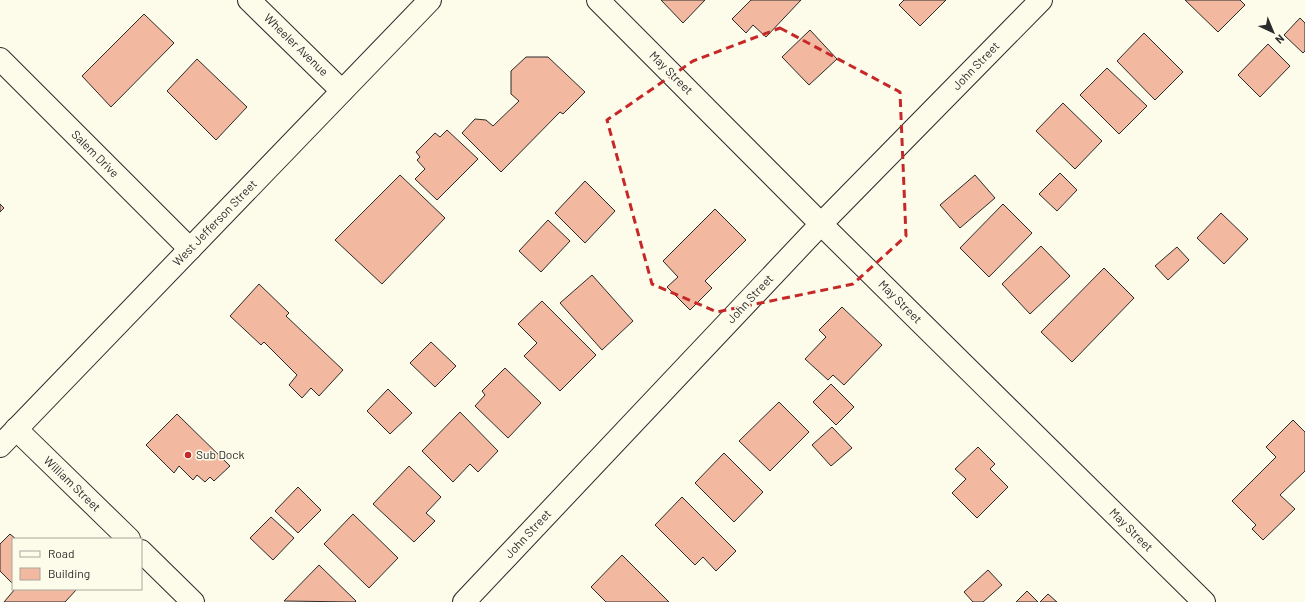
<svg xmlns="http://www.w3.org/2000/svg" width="1305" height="602" viewBox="0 0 1305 602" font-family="Barlow,sans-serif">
<rect width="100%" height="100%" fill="#fdfbea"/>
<path fill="#f2b8a0" stroke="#2b2b2b" d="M 661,0 L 705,0 L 683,23 Z
M 751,0 L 801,0 L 766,37 L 753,25 L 746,33 L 732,19 Z
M 904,0 L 946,0 L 920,26 L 899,5 Z
M 1185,0 L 1240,0 L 1245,5 L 1218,32 Z
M 144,14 L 174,43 L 111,107 L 82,76 Z
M 1300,18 L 1305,23 L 1305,51 L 1303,53 L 1284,35 Z
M 810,30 L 837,59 L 809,85 L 782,57 Z
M 1144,33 L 1183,72 L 1155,100 L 1117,61 Z
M 1268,44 L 1290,66 L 1260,97 L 1238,75 Z
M 526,57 L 548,57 L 585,92 L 563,114 L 560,112 L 501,172 L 462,133 L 475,119 L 486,120 L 493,126 L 519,101 L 511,94 L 511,71 Z
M 197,59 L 247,107 L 216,140 L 167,91 Z
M 1107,68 L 1147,106 L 1119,134 L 1080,95 Z
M 1063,103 L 1102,141 L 1075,169 L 1036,131 Z
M 447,130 L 478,159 L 437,200 L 415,179 L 425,169 L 417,160 L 420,157 L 416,152 L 435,133 L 440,137 Z
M 1060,173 L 1077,190 L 1057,211 L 1039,194 Z
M 400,175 L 445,218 L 382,284 L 335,240 Z
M 975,175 L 995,198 L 960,228 L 940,205 Z
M 585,181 L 615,211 L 585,243 L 555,213 Z
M 0,204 L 4,208 L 0,212 Z
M 1003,204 L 1032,233 L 989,277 L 960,248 Z
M 715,209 L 746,240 L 705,281 L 712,288 L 690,310 L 667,287 L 678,277 L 663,261 Z
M 1221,213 L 1248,239 L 1224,264 L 1197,238 Z
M 548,220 L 570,241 L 541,272 L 519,251 Z
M 1041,246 L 1070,276 L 1030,314 L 1002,284 Z
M 1177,247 L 1189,260 L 1168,280 L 1155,266 Z
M 1104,268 L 1134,298 L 1072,362 L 1041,332 Z
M 592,275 L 633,321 L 602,350 L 560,303 Z
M 259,284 L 289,313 L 286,316 L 343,370 L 319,396 L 311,388 L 302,398 L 289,385 L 297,375 L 264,342 L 261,345 L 230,316 Z
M 542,301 L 596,355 L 560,391 L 524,356 L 537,343 L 518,324 Z
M 842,307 L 882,345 L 844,385 L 833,375 L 828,380 L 805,359 L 826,337 L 819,330 Z
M 431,342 L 456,366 L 435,387 L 410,363 Z
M 505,368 L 541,403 L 508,438 L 475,406 L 485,395 L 482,391 Z
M 831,384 L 854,407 L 836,425 L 813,402 Z
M 388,389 L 412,413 L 390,434 L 367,411 Z
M 779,402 L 809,432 L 770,471 L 739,441 Z
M 460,412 L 498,451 L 478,472 L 470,464 L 453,482 L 422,451 Z
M 177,414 L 230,466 L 214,481 L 210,477 L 205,482 L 197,475 L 193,480 L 179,466 L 174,473 L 146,445 Z
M 1293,420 L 1305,432 L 1305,471 L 1280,495 L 1295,509 L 1263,540 L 1252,529 L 1256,525 L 1232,501 L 1276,457 L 1266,447 Z
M 832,427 L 852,448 L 831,466 L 812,445 Z
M 978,447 L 995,464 L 990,469 L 1008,487 L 977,518 L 952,493 L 966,479 L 955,469 Z
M 724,453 L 763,492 L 734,522 L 695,483 Z
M 409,466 L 441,497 L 426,513 L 435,521 L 414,542 L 373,504 Z
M 298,487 L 321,510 L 298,533 L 275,511 Z
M 682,497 L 736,551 L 716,571 L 703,557 L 695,565 L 655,525 Z
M 353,514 L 398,558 L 369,588 L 324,544 Z
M 271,517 L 294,538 L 273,560 L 250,538 Z
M 10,534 L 16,539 L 13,539 L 13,584 L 0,571 L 0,544 Z
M 622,555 L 669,602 L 606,602 L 591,587 Z
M 319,565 L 356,601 L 355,602 L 284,601 Z
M 988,570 L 1002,585 L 983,602 L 973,602 L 964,592 Z
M 15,589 L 77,589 L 65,602 L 4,602 Z
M 1027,591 L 1038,602 L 1016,602 Z
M 1048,594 L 1057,602 L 1040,602 Z"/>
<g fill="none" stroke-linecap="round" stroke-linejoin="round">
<g stroke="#2b2b2b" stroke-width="24">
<path id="minor" d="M 598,0 L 821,224 L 1204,602
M 0,59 L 190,249
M 16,429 L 129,539
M 141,551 L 193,602
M 464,602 L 821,224 L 1041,0"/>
</g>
<g stroke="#2b2b2b" stroke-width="24">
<path id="tertiary" d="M 249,0 L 342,91"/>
</g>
<g stroke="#2b2b2b" stroke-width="24">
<path id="primary" d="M 0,446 L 430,0"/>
</g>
<use href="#minor" stroke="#fdfbea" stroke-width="22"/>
<use href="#tertiary" stroke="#fdfbea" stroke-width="22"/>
<use href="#primary" stroke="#fdfbea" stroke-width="22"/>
</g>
<path fill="none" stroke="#c62828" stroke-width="3" stroke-dasharray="8 5" stroke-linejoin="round" d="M 780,28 L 900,92 L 906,236 L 853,284 L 717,312 L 652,284 L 607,120 L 693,61 Z"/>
<circle fill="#c62828" stroke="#fdfbea" stroke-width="1.5" cx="188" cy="455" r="4"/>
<g text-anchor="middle" stroke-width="3" stroke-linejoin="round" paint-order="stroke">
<g font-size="12" fill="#2b2b2b" stroke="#fdfbea">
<text transform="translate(296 45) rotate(44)" y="4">Wheeler Avenue</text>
<text transform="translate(976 66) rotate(-46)" y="4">John Street</text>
<text transform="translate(671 73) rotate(45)" y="4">May Street</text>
<text transform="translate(95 154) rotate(45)" y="4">Salem Drive</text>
<text transform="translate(215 223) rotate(-46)" y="4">West Jefferson Street</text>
<text transform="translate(750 299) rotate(-47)" y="4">John Street</text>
<text transform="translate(900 302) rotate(45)" y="4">May Street</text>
<text transform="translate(72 484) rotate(44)" y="4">William Street</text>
<text transform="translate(1131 530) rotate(45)" y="4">May Street</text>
<text transform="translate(528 534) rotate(-47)" y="4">John Street</text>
</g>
<g font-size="12" fill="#2b2b2b" stroke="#fdfbea" text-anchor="start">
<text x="196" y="459">Sub Dock</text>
</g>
</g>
<rect x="12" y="538" width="130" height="52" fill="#fdfbea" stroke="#a9a89e"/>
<rect x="20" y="551" width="20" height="6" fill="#fdfbea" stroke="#a9a89e"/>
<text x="48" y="558" font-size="12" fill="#2b2b2b">Road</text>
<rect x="20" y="568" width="20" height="12" fill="#f2b8a0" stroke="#a9a89e"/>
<text x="48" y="578" font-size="12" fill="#2b2b2b">Building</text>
<g transform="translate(1273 32) rotate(136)" stroke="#fdfbea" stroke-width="3" paint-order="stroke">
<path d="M0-3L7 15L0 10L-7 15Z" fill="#2b2b2b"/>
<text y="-6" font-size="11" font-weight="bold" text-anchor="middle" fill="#2b2b2b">N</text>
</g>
</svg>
